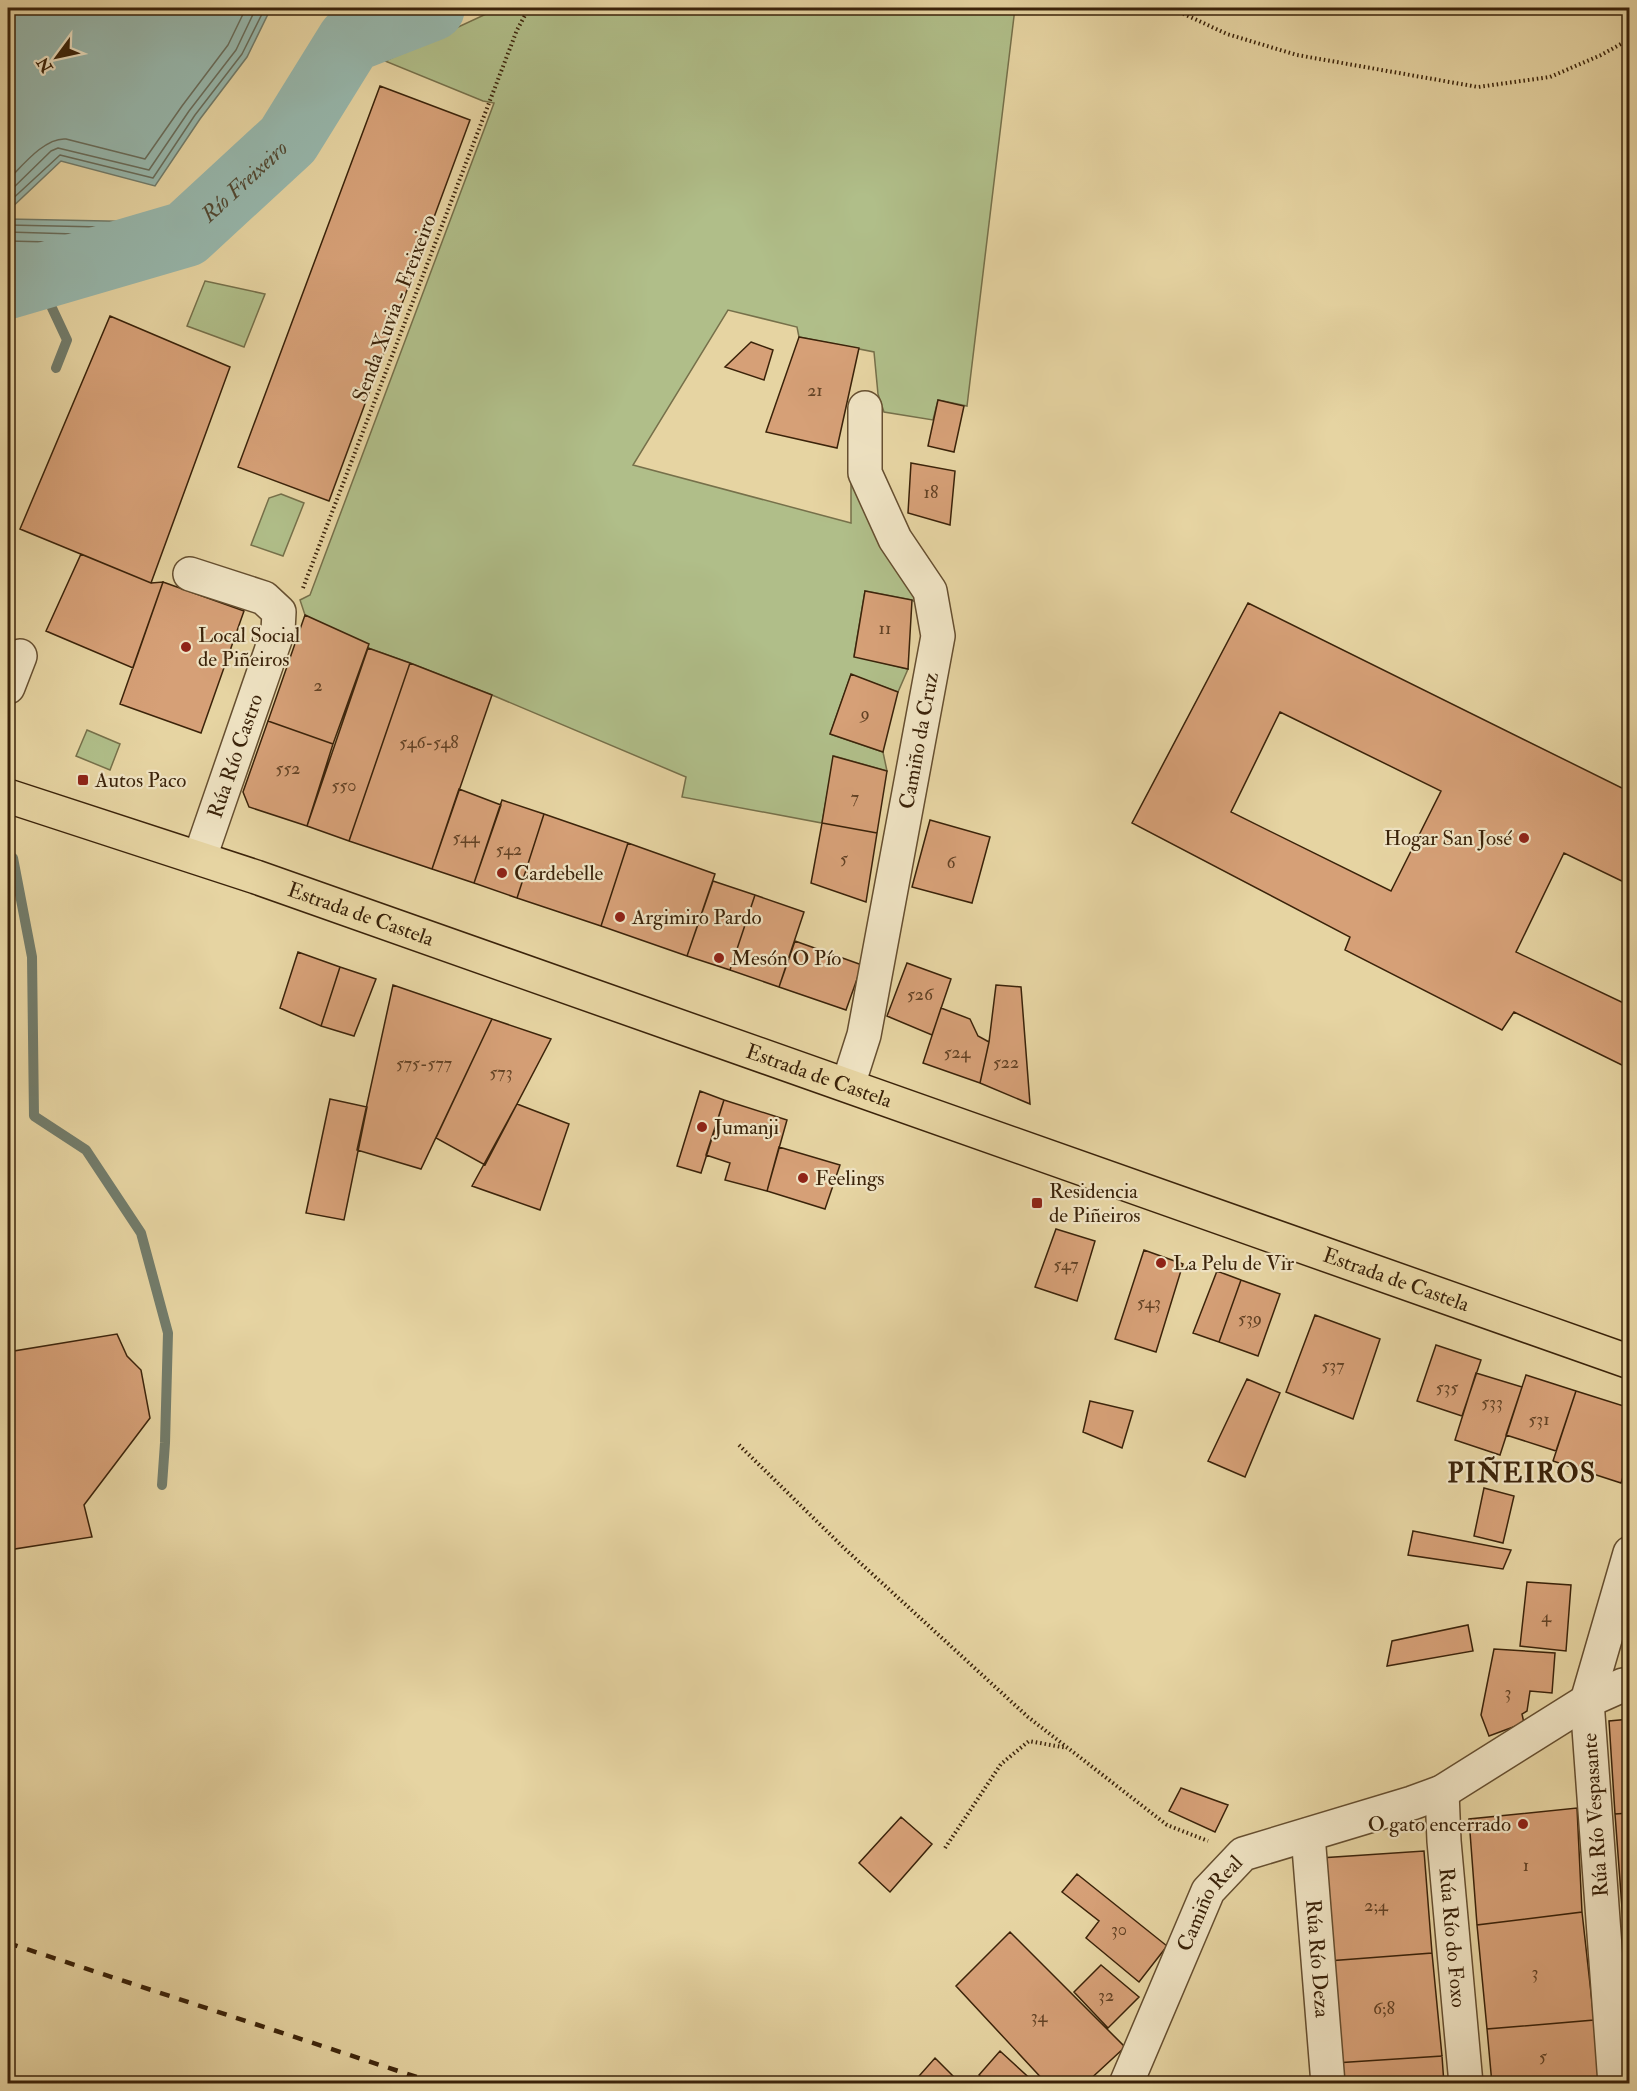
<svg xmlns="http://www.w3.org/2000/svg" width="1637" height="2091" viewBox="0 0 1637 2091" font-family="'IM FELL Double Pica',serif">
<rect width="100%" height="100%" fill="#e6d4a2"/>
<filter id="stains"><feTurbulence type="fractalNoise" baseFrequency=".00333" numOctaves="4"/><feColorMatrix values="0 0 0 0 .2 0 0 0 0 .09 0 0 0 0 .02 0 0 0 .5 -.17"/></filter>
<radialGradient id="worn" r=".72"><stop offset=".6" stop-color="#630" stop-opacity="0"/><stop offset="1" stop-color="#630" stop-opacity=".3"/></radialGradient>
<path fill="#b0be89" stroke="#76704a" stroke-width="1.5" d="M 499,8 L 1015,8 L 967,406 L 938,400 L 933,420 L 884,412 L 878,394 L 874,352 L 799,337 L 797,327 L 728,310 L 633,465 L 851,523 L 851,466 L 922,606 L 912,600 L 865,591 L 854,656 L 908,669 L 898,692 L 851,675 L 830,734 L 883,752 L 887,771 L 834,756 L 822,823 L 682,797 L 686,777 L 492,695 L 410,663 L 368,648 L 305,615 L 300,600 L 310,595 L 494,103 L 483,101 L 385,61 Z
M 205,281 L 265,294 L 244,347 L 187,326 Z
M 281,494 L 304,503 L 283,556 L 251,545 L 269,498 Z
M 87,730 L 120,744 L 110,770 L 76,756 Z"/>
<path fill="#97b7ac" stroke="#727c6b" stroke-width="1.5" d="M 18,8 L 271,8 L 247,57 L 200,119 L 155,186 L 61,161 L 8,211 L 8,13 Z
M 8,219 L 155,222 L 160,252 L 106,269 L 8,293 Z"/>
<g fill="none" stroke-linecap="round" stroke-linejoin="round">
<path stroke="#696d5b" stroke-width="1.5" d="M 8,180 C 22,166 45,137 66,139 L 145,159 L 182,106 L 228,45 L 246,8
M 8,193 L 51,151 L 58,148 L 149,170 L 189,111 L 236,50 L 256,8
M 8,203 L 60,155 L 153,178 L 195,115 L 242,54 L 265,8
M 8,225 L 148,228 L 150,230 L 153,245 L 151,248 L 104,264 L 8,287
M 8,232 L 141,236 L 144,240 L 142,243 L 102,256 L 8,279
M 8,241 L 92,243 L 95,247 L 93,249 L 8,270"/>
<path stroke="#727c6b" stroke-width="10" d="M 38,278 L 67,340 L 56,368
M 13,858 L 32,957 L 34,1116 L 86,1150 L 141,1233 L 168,1333 L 165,1443 L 162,1485"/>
<path stroke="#97b7ac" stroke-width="66" id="s1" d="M 8,286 L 186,234 L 288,140 L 350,40 L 432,8"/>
</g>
<path fill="#d6a077" stroke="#3b230a" stroke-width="1.5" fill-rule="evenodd" d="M 380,86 L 470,120 L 329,501 L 238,467 Z
M 110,316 L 230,367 L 151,583 L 20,529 Z
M 799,337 L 859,348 L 837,448 L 766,432 Z
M 751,342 L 773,350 L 764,380 L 725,367 Z
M 938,400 L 964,406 L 954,452 L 928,446 Z
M 911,463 L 955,471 L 950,525 L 908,513 Z
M 81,554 L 151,583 L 163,582 L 133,668 L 46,631 Z
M 163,582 L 244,611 L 201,733 L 120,704 Z
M 865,591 L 912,600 L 908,669 L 854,657 Z
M 1248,603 L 1630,792 L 1630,885 L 1564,853 L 1516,952 L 1630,1006 L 1630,1069 L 1514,1012 L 1502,1030 L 1345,950 L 1350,937 L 1132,823 ZM 1280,712 L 1441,791 L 1391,891 L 1231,812 Z
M 305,615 L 369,644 L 333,744 L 268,721 Z
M 368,648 L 410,663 L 349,841 L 307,826 Z
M 410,663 L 492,695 L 432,869 L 349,841 Z
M 851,674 L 898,692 L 883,752 L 830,734 Z
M 268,721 L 333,744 L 307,826 L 249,807 L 243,792 Z
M 833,756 L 887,771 L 877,833 L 822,823 Z
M 459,789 L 501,805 L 474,883 L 432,869 Z
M 502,800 L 544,814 L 517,898 L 474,883 Z
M 544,814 L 628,843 L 601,926 L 517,898 Z
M 930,820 L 990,837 L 972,903 L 912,887 Z
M 822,823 L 877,833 L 866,902 L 811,883 Z
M 628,843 L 715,874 L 687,956 L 601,926 Z
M 713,881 L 755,895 L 730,970 L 687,956 Z
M 755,895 L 804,912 L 779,987 L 730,970 Z
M 795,941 L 862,965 L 846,1010 L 779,987 Z
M 298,952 L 340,967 L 321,1026 L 280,1008 Z
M 907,963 L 951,979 L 932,1035 L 887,1016 Z
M 340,967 L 376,979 L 354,1036 L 321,1026 Z
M 393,985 L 492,1019 L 421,1169 L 357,1150 Z
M 996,985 L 1021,987 L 1030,1104 L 980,1083 L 989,1042 Z
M 941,1008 L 970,1019 L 978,1036 L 989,1042 L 980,1083 L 923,1063 Z
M 492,1019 L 551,1039 L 485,1165 L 436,1138 Z
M 700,1091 L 724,1100 L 701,1173 L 677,1166 Z
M 330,1099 L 367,1107 L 344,1220 L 306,1213 Z
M 724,1100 L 787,1120 L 767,1191 L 725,1180 L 730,1163 L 706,1155 Z
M 517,1104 L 569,1124 L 540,1210 L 472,1186 Z
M 779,1147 L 840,1165 L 825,1209 L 767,1191 Z
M 1056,1229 L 1095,1241 L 1077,1301 L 1035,1287 Z
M 1144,1250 L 1183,1264 L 1156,1352 L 1115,1339 Z
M 1217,1271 L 1241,1280 L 1219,1342 L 1193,1333 Z
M 1241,1280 L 1280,1294 L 1258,1356 L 1219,1342 Z
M 1315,1315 L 1380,1339 L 1353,1419 L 1286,1392 Z
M 117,1334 L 127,1356 L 141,1370 L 150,1418 L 84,1505 L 92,1537 L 8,1550 L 8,1352 Z
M 1436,1345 L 1481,1360 L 1462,1416 L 1417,1401 Z
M 1476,1373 L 1522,1387 L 1500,1455 L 1455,1440 Z
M 1526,1375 L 1576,1391 L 1556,1451 L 1506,1435 Z
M 1247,1379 L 1280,1393 L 1245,1477 L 1208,1461 Z
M 1576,1391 L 1630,1408 L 1630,1456 L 1621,1483 L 1553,1461 Z
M 1090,1401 L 1133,1411 L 1122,1448 L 1083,1432 Z
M 1484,1488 L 1514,1496 L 1503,1543 L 1474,1536 Z
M 1413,1531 L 1511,1550 L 1503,1569 L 1408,1555 Z
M 1527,1582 L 1571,1585 L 1566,1651 L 1520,1646 Z
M 1468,1625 L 1473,1651 L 1387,1666 L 1392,1641 Z
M 1494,1649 L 1555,1653 L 1552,1693 L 1530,1691 L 1527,1711 L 1522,1714 L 1524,1723 L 1489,1736 L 1481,1715 Z
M 1630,1719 L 1630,1813 L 1615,1814 L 1609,1721 Z
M 1181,1788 L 1228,1805 L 1215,1832 L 1169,1811 Z
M 1577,1808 L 1582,1912 L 1477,1925 L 1469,1819 Z
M 1630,1813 L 1630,1921 L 1623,1921 L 1615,1814 Z
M 901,1817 L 932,1844 L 890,1892 L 859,1863 Z
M 1424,1851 L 1432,1953 L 1328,1961 L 1320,1858 Z
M 1077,1874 L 1167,1946 L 1139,1982 L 1086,1938 L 1099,1921 L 1062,1892 Z
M 1582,1912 L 1594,2020 L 1487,2029 L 1477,1925 Z
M 1623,1921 L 1630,1921 L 1630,1993 Z
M 1010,1932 L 1125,2047 L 1085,2084 L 1047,2084 L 956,1986 Z
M 1432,1953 L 1442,2056 L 1335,2063 L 1328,1961 Z
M 1101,1965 L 1139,1997 L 1108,2028 L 1074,1992 Z
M 1594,2020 L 1599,2084 L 1492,2084 L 1487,2029 Z
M 1000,2051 L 1036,2084 L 988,2084 L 979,2075 Z
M 1442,2056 L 1444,2084 L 1337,2084 L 1335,2063 Z
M 935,2058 L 961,2084 L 912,2084 Z"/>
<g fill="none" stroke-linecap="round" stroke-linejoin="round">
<g stroke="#664f30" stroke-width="36">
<g id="minor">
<path d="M 190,574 L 264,598 L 279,612 L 278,631 L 200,857"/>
<path d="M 8,687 L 20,656"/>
<path id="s2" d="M 848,1085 L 864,1035 L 938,636 L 930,591 L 895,539 L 865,473 L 865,408"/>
<path id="s3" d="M 1442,1792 L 1444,1841 L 1466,2084"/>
<path id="s4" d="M 1308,1835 L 1328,2084"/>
<path id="s5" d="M 1126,2084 L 1208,1891 L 1243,1854 L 1412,1803 L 1442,1792 L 1587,1701 L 1623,1685 L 1630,1684"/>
<path d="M 1615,2084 L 1587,1701 L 1630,1553"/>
</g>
</g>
<g stroke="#3b230a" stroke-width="36">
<g id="major">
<path id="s6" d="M 8,796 L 256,877 L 1630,1362"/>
</g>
</g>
<path stroke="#3b230a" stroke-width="4" stroke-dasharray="1.5 3" stroke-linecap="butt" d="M 1171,8 L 1227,34 L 1297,55 L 1478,87 L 1550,77 L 1601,55 L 1630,39
M 303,588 L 517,30 L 529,8
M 739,1445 L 845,1549 L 1028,1717 L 1167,1825 L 1208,1841
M 945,1848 L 1001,1764 L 1029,1741 L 1067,1748"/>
<use href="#minor" stroke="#efe3c3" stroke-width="33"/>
<use href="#major" stroke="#e6d4a2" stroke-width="33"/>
<path stroke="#3b230a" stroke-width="4.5" stroke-dasharray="10 10" stroke-linecap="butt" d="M 8,1943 L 438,2084"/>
</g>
<g fill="#8f2418" stroke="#efe3c3" stroke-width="2">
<circle cx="186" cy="647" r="6"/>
<rect x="77" y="774" width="12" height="12" rx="3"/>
<circle cx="1524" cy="838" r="6"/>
<circle cx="502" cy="873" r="6"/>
<circle cx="620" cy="917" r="6"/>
<circle cx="719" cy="958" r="6"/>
<circle cx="702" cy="1127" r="6"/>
<circle cx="803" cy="1178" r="6"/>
<rect x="1031" y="1197" width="12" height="12" rx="3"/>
<circle cx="1161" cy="1263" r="6"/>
<circle cx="1523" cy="1824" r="6"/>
</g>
<g text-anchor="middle" stroke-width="4.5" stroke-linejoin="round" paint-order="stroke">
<g font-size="18" fill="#624225">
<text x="815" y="396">21</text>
<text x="931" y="498">18</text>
<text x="885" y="634">11</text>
<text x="318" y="691">2</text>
<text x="865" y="719">9</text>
<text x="429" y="748">546-548</text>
<text x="288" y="774">552</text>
<text x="344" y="791">550</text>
<text x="855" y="803">7</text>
<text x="466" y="843">544</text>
<text x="509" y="855">542</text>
<text x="844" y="864">5</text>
<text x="951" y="868">6</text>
<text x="920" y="1000">526</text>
<text x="957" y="1058">524</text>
<text x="1006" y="1068">522</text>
<text x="424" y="1069">575-577</text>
<text x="501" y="1078">573</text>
<text x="1066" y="1270">547</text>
<text x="1149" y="1308">543</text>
<text x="1250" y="1324">539</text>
<text x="1333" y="1371">537</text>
<text x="1447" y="1393">535</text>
<text x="1492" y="1408">533</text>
<text x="1539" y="1425">531</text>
<text x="1546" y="1622">4</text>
<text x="1508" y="1698">3</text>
<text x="1526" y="1871">1</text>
<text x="1376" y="1911">2;4</text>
<text x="1119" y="1935">30</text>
<text x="1535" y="1978">3</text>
<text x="1106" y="2001">32</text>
<text x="1384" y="2014">6;8</text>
<text x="1039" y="2022">34</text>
<text x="1543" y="2062">5</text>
</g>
<g font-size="21" fill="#3b230a" stroke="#efe3c3">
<text transform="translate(394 308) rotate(-69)" y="7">Senda Xuvia - Freixeiro</text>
<text dy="7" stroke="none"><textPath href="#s2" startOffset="352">Camiño da Cruz</textPath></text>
<text transform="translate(235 756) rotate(-71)" y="7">Rúa Río Castro</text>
<text dy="7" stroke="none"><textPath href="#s6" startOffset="372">Estrada de Castela</textPath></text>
<text dy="7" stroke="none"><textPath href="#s6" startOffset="858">Estrada de Castela</textPath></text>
<text dy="7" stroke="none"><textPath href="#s6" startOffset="1470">Estrada de Castela</textPath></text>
<text transform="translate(1595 1815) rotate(-94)" y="7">Rúa Río Vespasante</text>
<text dy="7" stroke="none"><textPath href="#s5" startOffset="200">Camiño Real</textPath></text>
<text dy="7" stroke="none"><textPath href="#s3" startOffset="146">Rúa Río do Foxo</textPath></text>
<text dy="7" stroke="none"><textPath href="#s4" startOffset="124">Rúa Río Deza</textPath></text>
</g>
<g font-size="21" fill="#3b230a" stroke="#efe3c3" text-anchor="start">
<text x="198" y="642">Local Social<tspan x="198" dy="24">de Piñeiros</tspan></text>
<text x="95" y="787">Autos Paco</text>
<text x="1512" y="845" text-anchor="end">Hogar San José</text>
<text x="514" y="880">Cardebelle</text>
<text x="632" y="924">Argimiro Pardo</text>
<text x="731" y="965">Mesón O Pío</text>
<text x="714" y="1134">Jumanji</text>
<text x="815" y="1185">Feelings</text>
<text x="1049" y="1198">Residencia<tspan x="1049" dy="24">de Piñeiros</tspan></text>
<text x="1173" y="1270">La Pelu de Vir</text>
<text x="1511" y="1831" text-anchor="end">O gato encerrado</text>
</g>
<g font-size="22" font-style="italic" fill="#524832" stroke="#efe3c3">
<text dy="8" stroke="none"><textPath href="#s1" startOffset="264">Río Freixeiro</textPath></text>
</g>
<g font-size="27" font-weight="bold" letter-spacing="1.5" fill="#3b230a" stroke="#efe3c3">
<text x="1522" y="1482">PIÑEIROS</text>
</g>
</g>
<rect width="1637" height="2091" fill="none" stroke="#e6d4a2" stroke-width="30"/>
<rect x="9" y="9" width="1619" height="2073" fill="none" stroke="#3b230a" stroke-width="3"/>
<rect x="15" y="15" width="1607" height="2061" fill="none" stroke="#3b230a" stroke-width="1.5"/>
<g transform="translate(57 57) rotate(237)" stroke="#efe3c3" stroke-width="4.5" paint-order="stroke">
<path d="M0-4.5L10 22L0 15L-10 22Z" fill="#3b230a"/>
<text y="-9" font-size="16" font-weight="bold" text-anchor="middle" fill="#3b230a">N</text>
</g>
<rect width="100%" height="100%" filter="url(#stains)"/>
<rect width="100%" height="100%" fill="url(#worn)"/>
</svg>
